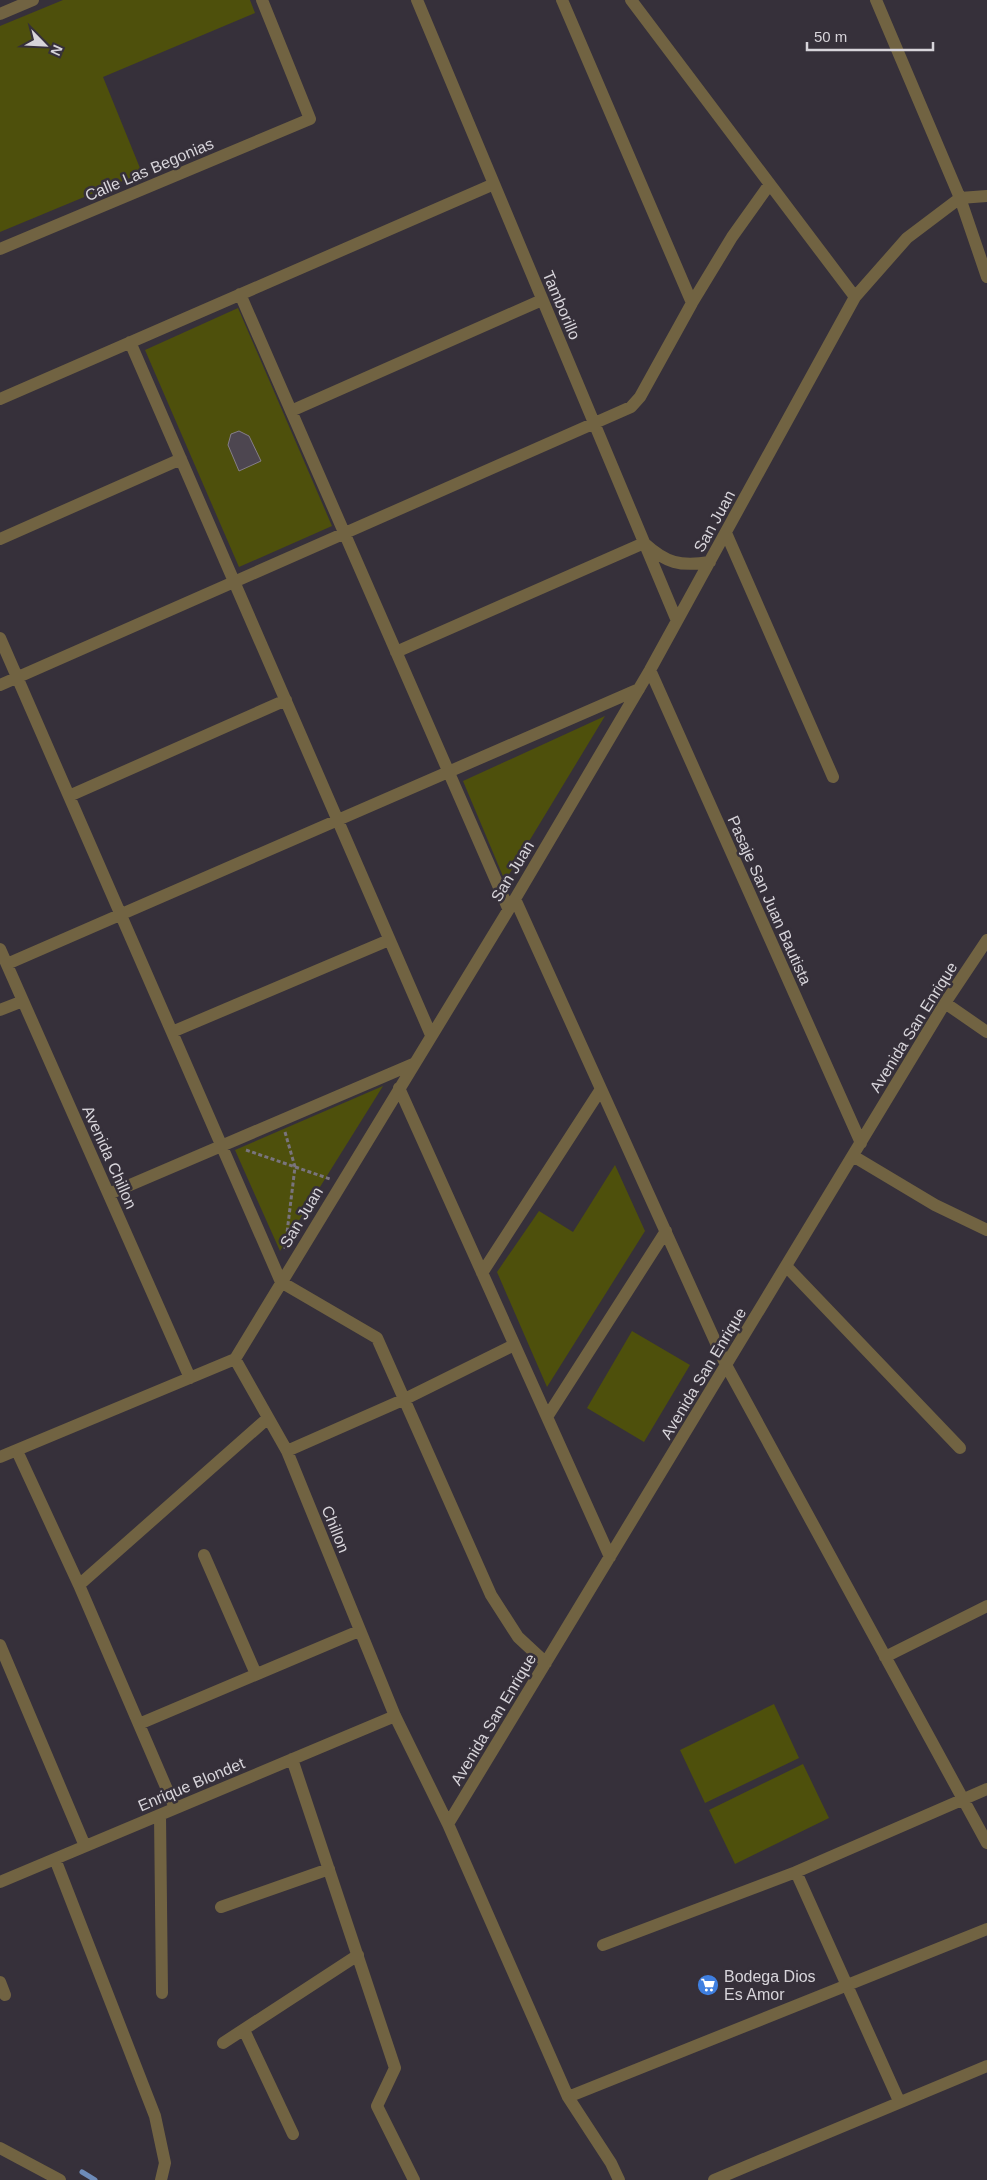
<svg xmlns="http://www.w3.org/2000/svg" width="987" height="2180" viewBox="0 0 987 2180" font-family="Helvetica,sans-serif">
<rect width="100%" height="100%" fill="#36303a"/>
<path fill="#4e500c" d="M 63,0 L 250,0 L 255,13 L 103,77 L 142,173 L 0,232 L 0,26 Z
M 238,308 L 332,526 L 239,567 L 145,350 Z
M 605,716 L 505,881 L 463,781 Z
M 383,1086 L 280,1251 L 235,1150 Z
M 615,1165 L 645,1231 L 547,1387 L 497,1272 L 539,1211 L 573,1232 Z
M 632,1331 L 690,1365 L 644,1442 L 587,1408 Z
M 774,1704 L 799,1758 L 705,1803 L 680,1750 Z
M 803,1764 L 829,1818 L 735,1864 L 709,1810 Z"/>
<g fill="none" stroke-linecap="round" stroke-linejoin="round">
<path stroke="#6e8cba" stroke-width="5" d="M 82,2172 L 95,2180"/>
</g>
<path fill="#4d4650" stroke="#857e89" d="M 239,431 L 249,436 L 261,461 L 239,471 L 228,445 L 231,434 Z"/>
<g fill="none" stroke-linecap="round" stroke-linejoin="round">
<path stroke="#79747d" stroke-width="3" stroke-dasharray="4 2.5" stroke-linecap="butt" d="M 285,1132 L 295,1167 L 285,1249
M 246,1150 L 330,1179"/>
<path stroke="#716342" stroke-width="12" d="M 417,0 L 677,621
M 562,0 L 692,303
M 631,0 L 855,297
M 876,0 L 960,198 L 987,277
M 0,14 L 33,0
M 960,198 L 987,196
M 0,249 L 310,119 L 262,0
M 240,294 L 508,908
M 130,342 L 431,1035
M 0,399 L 494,184
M 291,411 L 542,300
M 726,533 L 833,777
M 0,539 L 181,459
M 0,638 L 281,1282 L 377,1338 L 491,1595 L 518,1637 L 546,1663
M 396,652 L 644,543 C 666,563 680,567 710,562
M 650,670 L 861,1143
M 0,685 L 631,407 L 640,397 L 692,303 L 732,237 L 769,185
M 69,796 L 286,700
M 515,899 L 726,1365 L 987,1843
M 0,949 L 190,1378
M 7,964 L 639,689
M 945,1003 L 987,1032
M 0,1010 L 23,1001
M 172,1032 L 389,940
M 399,1088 L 610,1557
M 853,1156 L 935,1205 L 987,1230
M 109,1194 L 413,1064
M 786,1266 L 960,1448
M 482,1273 L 601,1089
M 235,1359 L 287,1451 L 395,1716 L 448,1824 L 568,2097 L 611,2163 L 619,2180
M 547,1417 L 666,1231
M 17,1451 L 79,1585 L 175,1808
M 287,1451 L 405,1399 L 514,1345
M 0,1457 L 235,1359 L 515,899 L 650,670 L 855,297 L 907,238 L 960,198
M 204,1555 L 256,1674
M 79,1585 L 268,1418
M 0,1645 L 85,1846
M 885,1657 L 987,1606
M 139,1724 L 359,1631
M 292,1759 L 395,2068 L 377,2106 L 414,2180
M 160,1815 L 162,1993
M 448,1824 L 945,1003 L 987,940
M 55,1859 L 155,2116 L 165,2163 L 161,2180
M 796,1872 L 899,2101
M 0,1882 L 395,1716
M 221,1907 L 329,1869
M 603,1945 L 796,1872 L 987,1789
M 0,1982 L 5,1995
M 244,2030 L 293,2134
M 223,2043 L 358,1955
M 568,2097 L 987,1929
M 0,2148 L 60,2180
M 714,2180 L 987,2066"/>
</g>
<defs>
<g id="supermarket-disc" transform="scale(1.125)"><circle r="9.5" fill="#3f7fe0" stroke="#36303a"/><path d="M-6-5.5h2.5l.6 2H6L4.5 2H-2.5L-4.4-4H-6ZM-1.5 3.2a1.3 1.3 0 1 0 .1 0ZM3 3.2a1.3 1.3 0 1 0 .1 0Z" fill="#fff"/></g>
</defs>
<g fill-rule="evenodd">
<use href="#supermarket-disc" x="708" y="1985"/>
</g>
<g text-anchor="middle" stroke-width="5" stroke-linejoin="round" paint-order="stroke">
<g font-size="16" fill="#d7d4da" stroke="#36303a">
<text transform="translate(149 169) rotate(-23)" y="6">Calle Las Begonias</text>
<text transform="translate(562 305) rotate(67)" y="6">Tamborillo</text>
<text transform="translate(714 521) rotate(-61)" y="6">San Juan</text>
<text transform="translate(512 871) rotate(-59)" y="6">San Juan</text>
<text transform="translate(770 900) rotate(66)" y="6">Pasaje San Juan Bautista</text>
<text transform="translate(913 1027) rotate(-58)" y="6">Avenida San Enrique</text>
<text transform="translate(110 1157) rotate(66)" y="6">Avenida Chillon</text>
<text transform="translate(301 1217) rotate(-59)" y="6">San Juan</text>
<text transform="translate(703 1373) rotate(-59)" y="6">Avenida San Enrique</text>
<text transform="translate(336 1529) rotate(68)" y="6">Chillon</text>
<text transform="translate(493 1719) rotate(-59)" y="6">Avenida San Enrique</text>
<text transform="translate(191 1784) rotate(-23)" y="6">Enrique Blondet</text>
</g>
<g font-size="16" fill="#d7d4da" stroke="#36303a" text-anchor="start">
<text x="724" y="1982">Bodega Dios<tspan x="724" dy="18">Es Amor</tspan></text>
</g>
</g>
<g transform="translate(45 45) rotate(114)" stroke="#36303a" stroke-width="4" paint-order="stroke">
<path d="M0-4L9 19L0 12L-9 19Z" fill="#d7d4da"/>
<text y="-8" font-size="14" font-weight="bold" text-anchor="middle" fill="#d7d4da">N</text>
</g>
<path d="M807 42v8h126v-8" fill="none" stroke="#d7d4da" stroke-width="2.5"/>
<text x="814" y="42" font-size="15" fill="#d7d4da" stroke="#36303a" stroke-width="4" paint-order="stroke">50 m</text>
</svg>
